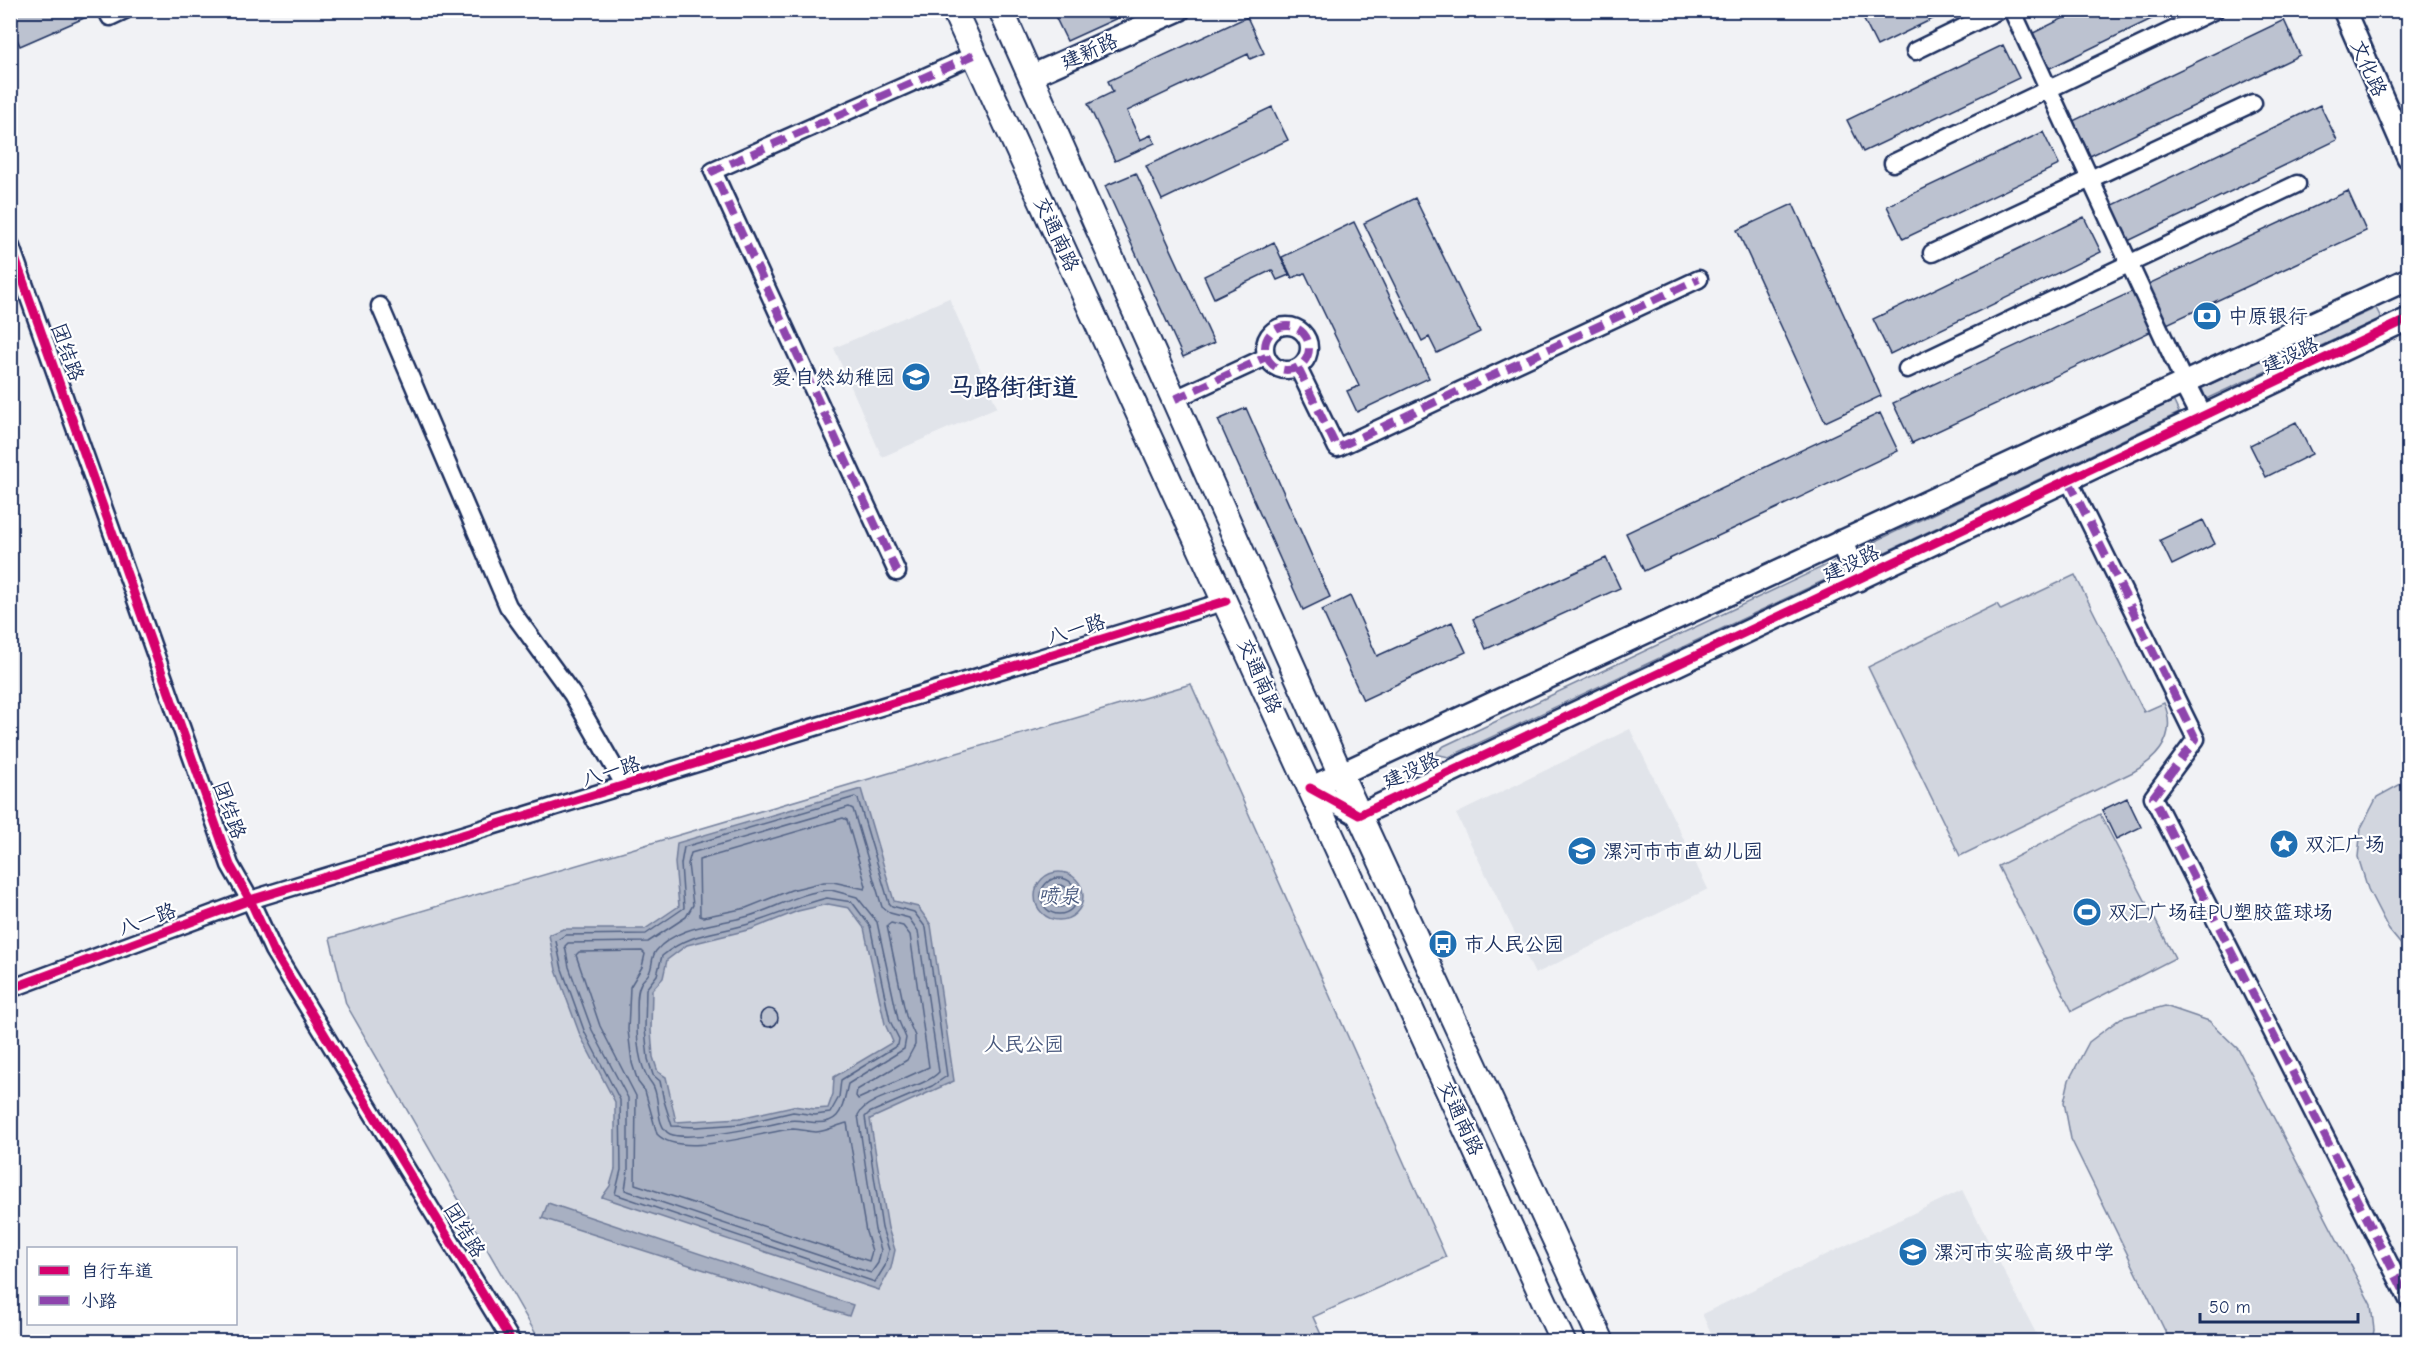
<svg xmlns="http://www.w3.org/2000/svg" width="2419" height="1352" viewBox="0 0 2419 1352" font-family="'Comic Neue','LXGW WenKai TC',sans-serif">
<rect width="100%" height="100%" fill="#f1f2f5"/>
<filter id="ink" filterUnits="userSpaceOnUse"><feTurbulence type="fractalNoise" baseFrequency=".0167" numOctaves="2"/><feDisplacementMap in="SourceGraphic" scale="12" xChannelSelector="R" yChannelSelector="G"/><feConvolveMatrix kernelMatrix="1 2 1 2 8 2 1 2 1" color-interpolation-filters="sRGB"/></filter>
<g filter="url(#ink)">
<path fill="#e1e4ea" d="M 949,298 L 997,407 L 882,457 L 834,348 Z
M 1630,729 L 1708,889 L 1535,974 L 1456,814 Z
M 1962,1190 L 2040,1341 L 1715,1341 L 1702,1314 Z"/>
<path fill="#d2d6df" stroke="#76829e" stroke-width="1.5" d="M 2376,308 L 2381,318 L 2206,399 L 2202,388 Z
M 2173,400 L 2179,413 L 1862,563 L 1857,550 Z
M 1837,560 L 1842,572 L 1449,757 L 1435,754 L 1444,746 Z
M 2075,575 L 2144,712 L 2164,703 C 2177,735 2160,757 2133,772 L 1960,856 L 1868,667 L 1997,604 L 2001,610 Z
M 1191,684 L 1446,1257 L 1313,1317 L 1324,1341 L 540,1341 L 346,1004 L 330,938 Z
M 2408,780 L 2408,953 L 2389,930 L 2368,889 L 2358,857 L 2361,828 L 2377,797 Z
M 2100,814 L 2175,958 L 2072,1011 L 1998,866 Z
M 2165,1006 L 2209,1021 L 2238,1049 L 2371,1305 L 2374,1330 L 2372,1341 L 2170,1341 L 2071,1139 L 2064,1102 L 2069,1080 L 2089,1042 L 2121,1018 Z"/>
<path fill="#a8b0c2" stroke="#707c9a" stroke-width="1.5" fill-rule="evenodd" d="M 861,789 L 894,901 L 918,907 L 931,925 L 954,1081 L 870,1119 L 888,1228 L 895,1250 L 891,1268 L 879,1290 L 602,1197 L 610,1186 L 615,1169 L 615,1102 L 580,1035 L 556,970 L 549,935 L 563,929 L 645,929 L 679,906 L 675,863 L 677,843 ZM 828,904 L 849,908 L 864,928 L 885,1024 L 893,1042 L 834,1077 L 833,1094 L 828,1108 L 815,1109 L 793,1106 L 740,1118 L 676,1122 L 666,1077 L 658,1072 L 653,1057 L 651,1030 L 652,990 L 663,978 L 667,960 L 687,945 L 752,929 L 798,911 Z
M1035 896a24 24 0 1 1 48 0a24 24 0 1 1-48 0Z
M 548,1203 L 853,1305 L 849,1316 L 542,1218 Z"/>
<g fill="none" stroke-linecap="round" stroke-linejoin="round">
<path stroke="#536386" stroke-width="1.5" d="M 855,797 L 858,799 L 889,903 L 892,906 L 914,912 L 926,928 L 947,1076 L 932,1086 L 869,1113 L 865,1117 L 882,1228 L 889,1250 L 885,1266 L 875,1282 L 615,1194 L 621,1170 L 620,1100 L 585,1033 L 562,969 L 556,941 L 565,935 L 646,934 L 684,908 L 681,864 L 684,847 Z
M 849,807 L 853,809 L 882,907 L 890,913 L 909,918 L 918,931 L 939,1072 C 923,1090 868,1094 858,1115 L 875,1230 L 881,1250 L 878,1263 L 871,1273 L 625,1190 L 628,1170 L 628,1098 L 592,1030 L 569,967 L 565,946 L 568,943 L 648,942 L 686,917 L 693,905 L 688,864 L 691,853 Z
M 843,818 L 847,820 L 866,886 L 865,889 L 833,882 L 824,882 L 791,890 L 746,908 L 703,917 L 700,916 L 699,860 Z
M1041 896a18 18 0 1 1 36 0a18 18 0 1 1-36 0Z
M1048 896a11 11 0 1 1 22 0a11 11 0 1 1-22 0Z
M 831,890 L 857,897 L 877,922 L 898,1019 L 906,1038 L 904,1049 L 848,1084 C 842,1108 842,1126 810,1122 C 802,1121 795,1119 787,1121 C 766,1126 689,1142 670,1134 C 654,1126 661,1095 652,1084 C 639,1068 637,1044 637,1024 C 638,1012 635,993 641,983 C 643,979 647,977 649,973 C 653,966 651,957 656,951 C 677,925 719,925 749,916 C 776,908 802,891 831,890 Z
M 827,898 L 852,902 L 870,926 L 890,1021 L 899,1039 L 898,1045 L 841,1080 L 839,1097 L 830,1113 L 815,1115 L 793,1112 L 741,1124 L 697,1127 L 672,1126 L 664,1101 L 660,1081 L 653,1075 L 648,1059 L 645,1029 L 646,989 L 657,975 L 662,956 C 692,931 718,934 752,923 C 778,915 801,904 827,898 Z
M 891,923 L 903,926 L 910,935 L 929,1067 L 858,1099 L 856,1096 L 857,1090 L 907,1060 L 915,1045 L 915,1036 L 906,1016 L 887,926 Z
M 642,951 L 645,954 L 642,967 L 630,987 L 628,1030 L 632,1063 L 638,1082 L 645,1091 L 657,1134 C 681,1160 762,1131 793,1129 C 801,1129 809,1132 816,1132 C 828,1131 837,1125 847,1123 L 866,1232 L 872,1251 L 869,1261 L 635,1184 L 636,1096 L 600,1026 L 576,955 L 579,952 Z"/>
</g>
<path fill="#bcc2d0" stroke="#1b2f5e" stroke-width="1.5" d="M 10,10 L 89,10 L 91,15 L 20,46 L 10,23 Z
M 1052,10 L 1135,10 L 1067,41 Z
M 1864,10 L 1951,10 L 1877,46 L 1860,12 Z
M 2080,10 L 2170,10 L 2046,70 L 2029,35 Z
M 1247,17 L 1264,53 L 1250,59 L 1248,54 L 1127,111 L 1140,140 L 1151,135 L 1155,143 L 1115,161 L 1088,104 L 1113,92 L 1108,81 Z
M 2284,20 L 2300,55 L 2090,156 L 2073,121 Z
M 2003,45 L 2019,78 L 1863,152 L 1847,120 Z
M 2320,105 L 2337,140 L 2126,242 L 2109,207 Z
M 1272,107 L 1288,140 L 1162,200 L 1146,166 Z
M 2043,132 L 2059,165 L 1903,239 L 1887,206 Z
M 1136,173 L 1214,343 L 1183,357 L 1105,186 Z
M 2348,191 L 2366,231 L 1912,443 L 1893,403 Z
M 1415,198 L 1480,332 L 1437,353 L 1429,337 L 1422,341 L 1364,223 Z
M 1793,204 L 1881,396 L 1825,422 L 1737,230 Z
M 2084,217 L 2101,252 L 1890,354 L 1873,319 Z
M 1354,222 L 1429,378 L 1357,412 L 1347,391 L 1359,386 L 1305,273 L 1292,278 L 1282,257 Z
M 1274,242 L 1289,275 L 1277,280 L 1272,270 L 1214,298 L 1204,276 Z
M 1246,408 L 1330,597 L 1303,610 L 1218,420 Z
M 1880,413 L 1898,451 L 1644,571 L 1626,533 Z
M 2296,422 L 2312,454 L 2266,477 L 2250,445 Z
M 2203,520 L 2215,544 L 2172,565 L 2160,540 Z
M 1606,558 L 1620,588 L 1486,649 L 1473,619 Z
M 1350,596 L 1377,656 L 1452,622 L 1466,652 L 1363,700 L 1322,610 Z
M 2127,798 L 2141,827 L 2116,839 L 2102,810 Z
M760 1018a9 9 0 1 1 18 0a9 9 0 1 1-18 0Z"/>
<g fill="none" stroke-linecap="round" stroke-linejoin="round">
<g stroke="#1b2f5e" stroke-width="21">
<path id="minor" d="M 107,10 L 110,17 L 125,10
M 2012,10 L 2184,382
M 1915,51 L 1999,10
M 1893,163 L 2215,10
M 10,244 L 230,865 L 250,900 L 273,950 L 512,1342
M 1932,253 L 2253,103
M 380,306 L 508,606 L 572,694 L 625,786
M1265 348a22 22 0 1 1 44 0a22 22 0 1 1-44 0Z
M 1298,368 L 1337,448 L 1699,279
M 1907,369 L 2297,184
M 1175,399 L 1266,357
M 2069,481 L 2196,739 L 2153,797 L 2408,1300
M 897,572 L 713,171 L 974,55
M 10,989 L 250,900 L 1226,601"/>
</g>
<g stroke="#1b2f5e" stroke-width="26">
<path id="tertiary" d="M 2344,10 L 2408,157
M 1031,76 L 1179,10
M 2184,382 L 2202,417
M 1841,541 L 1858,580
M 1310,788 L 1359,815 L 2408,319
M 1310,788 L 2408,279"/>
</g>
<g stroke="#1b2f5e" stroke-width="28">
<path id="secondary" d="M 954,10 L 1563,1342
M 1001,10 L 1340,773 L 1602,1342"/>
</g>
<use href="#minor" stroke="#fff" stroke-width="16"/>
<use href="#tertiary" stroke="#fff" stroke-width="21"/>
<use href="#secondary" stroke="#fff" stroke-width="24"/>
<path stroke="#8e44ad" stroke-width="8" stroke-dasharray="15 8" stroke-linecap="butt" d="M1265 348a22 22 0 1 1 44 0a22 22 0 1 1-44 0Z
M 1298,368 L 1337,448 L 1699,279
M 1175,399 L 1266,357
M 2069,481 L 2196,739 L 2153,797 L 2408,1300
M 897,572 L 713,171 L 974,55"/>
<g stroke="#fff" stroke-width="13">
<path id="cycleway" d="M 10,244 L 230,865 L 250,900 L 273,950 L 512,1342
M 1310,788 L 1359,815 L 2408,319
M 10,989 L 250,900 L 1226,601"/>
</g>
<use href="#cycleway" stroke="#d6006c" stroke-width="9"/>
</g>
</g>
<defs>
<g id="bank-disc" transform="scale(1.5)"><circle r="9.5" fill="#1f6fb2" stroke="#fff"/><path d="M-6-4H6V4H-6ZM0-2.3a2.3 2.3 0 1 0 0 4.6a2.3 2.3 0 1 0 0-4.6Z" fill="#fff"/></g>
<g id="school-disc" transform="scale(1.5)"><circle r="9.5" fill="#1f6fb2" stroke="#fff"/><path d="M0-5L7-2L0 1L-7-2ZM-4 1L0 2.5L4 1V4Q0 6-4 4Z" fill="#fff"/></g>
<g id="sight-disc" transform="scale(1.5)"><circle r="9.5" fill="#1f6fb2" stroke="#fff"/><path d="M0-6L1.8-2.2L6-1.7L2.9 1.2L3.7 5.4L0 3.3L-3.7 5.4L-2.9 1.2L-6-1.7L-1.8-2.2Z" fill="#fff"/></g>
<g id="stadium-disc" transform="scale(1.5)"><circle r="9.5" fill="#1f6fb2" stroke="#fff"/><path d="M0-5a6.5 5 0 1 0 0 10a6.5 5 0 1 0 0-10ZM-3.5-1.8h7v3.6h-7Z" fill="#fff"/></g>
<g id="bus-disc" transform="scale(1.5)"><circle r="9.5" fill="#1f6fb2" stroke="#fff"/><path d="M-5-6H5V4H4V6H2V4H-2V6H-4V4H-5ZM-3.5-4V0h7V-4ZM-3.5 1.2v1.5H-2V1.2ZM2 1.2v1.5H3.5V1.2Z" fill="#fff"/></g>
</defs>
<g fill-rule="evenodd">
<use href="#bank-disc" x="2207" y="316"/>
<use href="#school-disc" x="916" y="377"/>
<use href="#sight-disc" x="2284" y="844"/>
<use href="#school-disc" x="1582" y="851"/>
<use href="#stadium-disc" x="2087" y="912"/>
<use href="#bus-disc" x="1443" y="944"/>
<use href="#school-disc" x="1913" y="1252"/>
</g>
<g text-anchor="middle" stroke-width="4.5" stroke-linejoin="round" paint-order="stroke">
<g font-size="20" fill="#1b2f5e" stroke="#fff">
<text transform="translate(1089 51) rotate(-24)" y="7">建新路</text>
<text transform="translate(2369 68) rotate(66)" y="7">文化路</text>
<text transform="translate(1057 234) rotate(65)" y="7">交通南路</text>
<text transform="translate(68 352) rotate(70)" y="7">团结路</text>
<text transform="translate(2290 355) rotate(-25)" y="7">建设路</text>
<text transform="translate(1851 563) rotate(-25)" y="7">建设路</text>
<text transform="translate(1076 629) rotate(-17)" y="7">八一路</text>
<text transform="translate(1260 676) rotate(66)" y="7">交通南路</text>
<text transform="translate(1411 770) rotate(-25)" y="7">建设路</text>
<text transform="translate(611 771) rotate(-17)" y="7">八一路</text>
<text transform="translate(230 810) rotate(70)" y="7">团结路</text>
<text transform="translate(147 919) rotate(-20)" y="7">八一路</text>
<text transform="translate(1461 1118) rotate(65)" y="7">交通南路</text>
<text transform="translate(465 1230) rotate(59)" y="7">团结路</text>
</g>
<g font-size="20" fill="#1b2f5e" stroke="#fff" text-anchor="start">
<text x="2228" y="323">中原银行</text>
<text x="895" y="384" text-anchor="end">爱·自然幼稚园</text>
<text x="2305" y="851">双汇广场</text>
<text x="1603" y="858">漯河市市直幼儿园</text>
<text x="2108" y="919">双汇广场硅PU塑胶篮球场</text>
<text x="1464" y="951">市人民公园</text>
<text x="1934" y="1259">漯河市实验高级中学</text>
</g>
<g font-size="20" fill="#49597e" stroke="#fff">
<text x="1024" y="1051">人民公园</text>
</g>
<g font-size="21" font-style="italic" fill="#4c5c81" stroke="#fff">
<text x="1059" y="903">喷泉</text>
</g>
<g font-size="26" font-weight="bold" fill="#1b2f5e" stroke="#fff">
<text x="1013" y="396">马路街街道</text>
</g>
</g>
<rect width="2419" height="1352" fill="none" stroke="#fff" stroke-width="36"/>
<rect x="18" y="18" width="2383" height="1316" fill="none" stroke="#1b2f5e" stroke-width="2" filter="url(#ink)"/>
<rect x="27" y="1247" width="210" height="78" fill="#ffffff" stroke="#a4acbf" stroke-width="1.5"/>
<rect x="39" y="1266" width="30" height="9" fill="#d6006c" stroke="#a4acbf" stroke-width="1.5"/>
<text x="81" y="1277" font-size="18" fill="#1b2f5e">自行车道</text>
<rect x="39" y="1296" width="30" height="9" fill="#8e44ad" stroke="#a4acbf" stroke-width="1.5"/>
<text x="81" y="1307" font-size="18" fill="#1b2f5e">小路</text>
<path d="M2200 1313v9h158v-9" fill="none" stroke="#1b2f5e" stroke-width="3"/>
<text x="2209" y="1313" font-size="18" fill="#1b2f5e" stroke="#ffffff" stroke-width="4.5" paint-order="stroke">50 m</text>
</svg>
